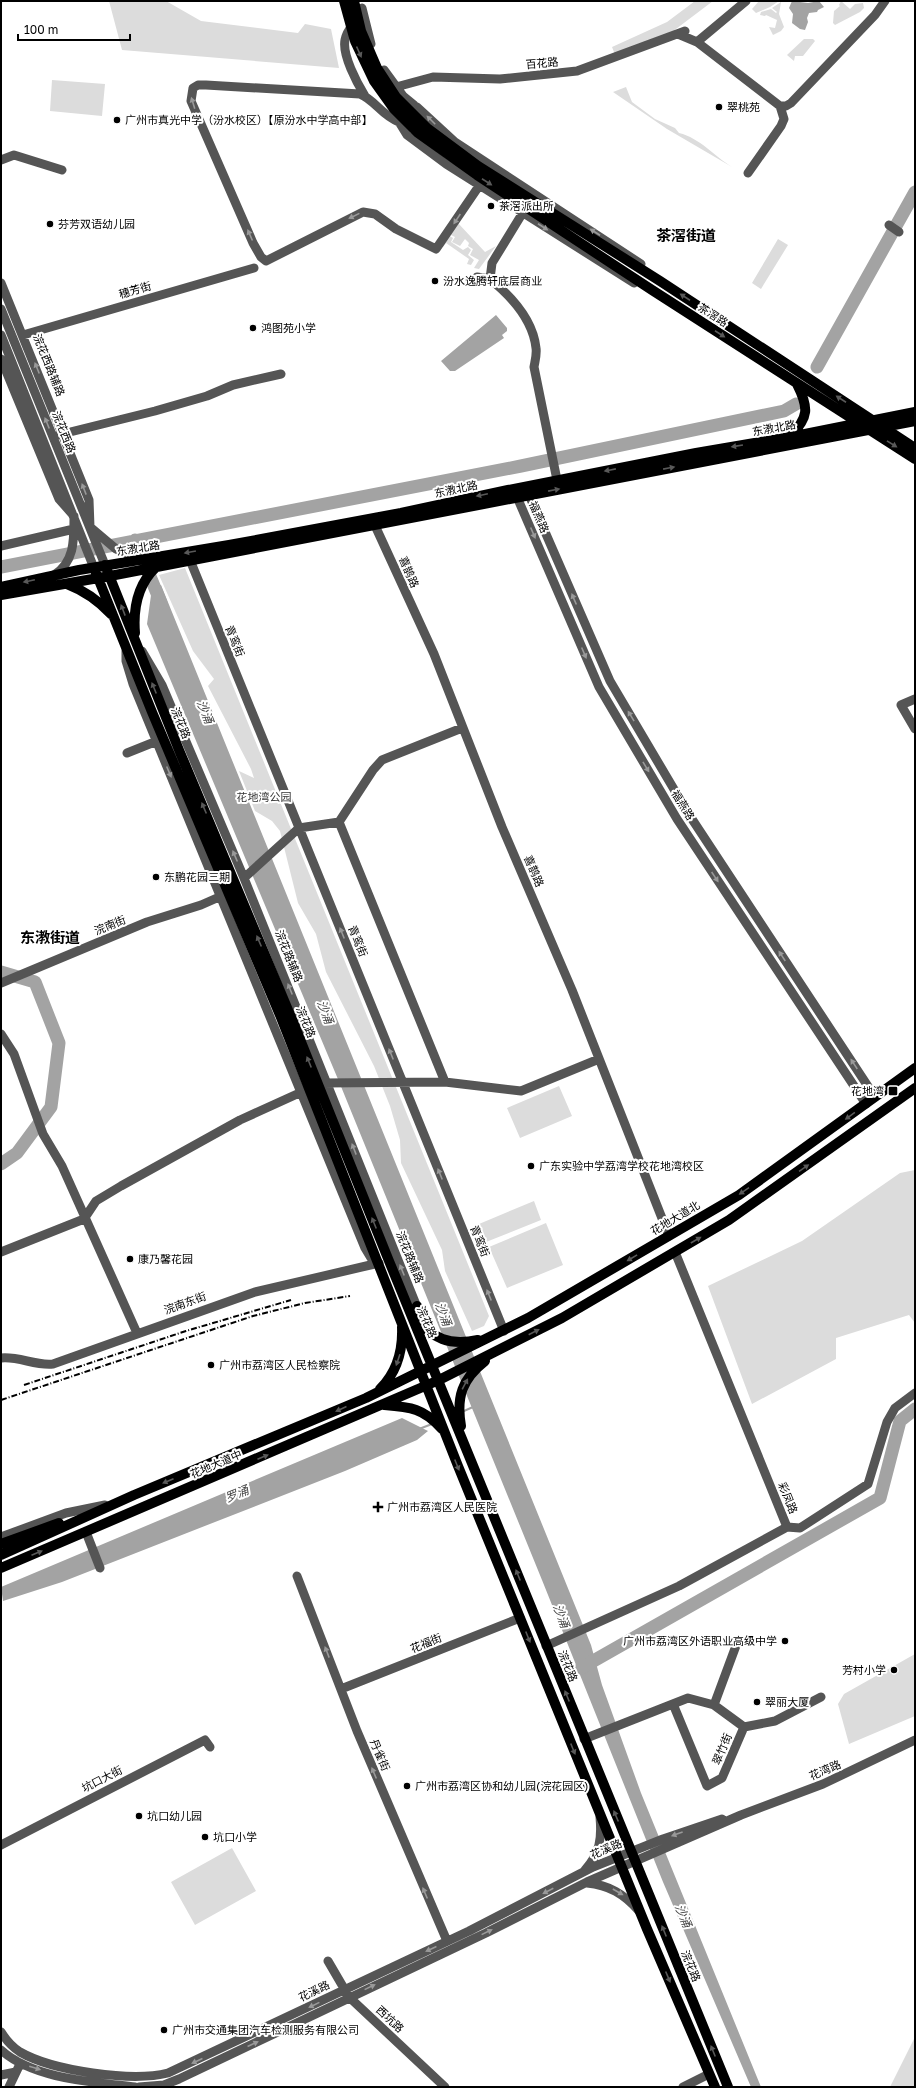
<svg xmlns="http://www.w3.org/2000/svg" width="916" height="2088" viewBox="0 0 916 2088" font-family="'Golos Text','Noto Sans SC',sans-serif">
<rect width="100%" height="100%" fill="#fff"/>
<path fill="#dcdcdc" d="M 109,1 L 166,1 L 201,21 L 298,33 L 305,24 L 331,29 L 339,68 L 122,50 Z
M 695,1 L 713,1 L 672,32 L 616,57 L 612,47 L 667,22 Z
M 759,1 L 779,1 L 770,7 L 756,13 L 752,9 Z
M 841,1 L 850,9 L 855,4 L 863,3 L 864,8 L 860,12 L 835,25 L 833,23 L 834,11 L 840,6 L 839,5 Z
M 781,2 L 779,14 L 784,27 L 781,31 L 773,35 L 769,27 L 775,28 L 777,20 L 766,15 L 765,16 L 760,15 L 761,12 L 771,9 L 776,13 L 777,12 L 772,8 Z
M 804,39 L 813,39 L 815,41 L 803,56 L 795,56 L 794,61 L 787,55 Z
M 52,80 L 105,84 L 102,116 L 50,111 Z
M 626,87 L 632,102 L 655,119 L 675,128 L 679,133 C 700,138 714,156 732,167 L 667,129 L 613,92 Z
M 458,223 L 485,252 L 496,246 L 479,269 L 474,268 L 479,260 L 470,255 L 473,249 L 468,246 L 469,243 L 465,239 L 460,246 L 452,242 L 455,237 L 449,234 Z
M 448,235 L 453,238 L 451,242 L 463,250 L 468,247 L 471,250 L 468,255 L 474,260 L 471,265 L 467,264 L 469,259 L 446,243 L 443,247 L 442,245 Z
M 778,239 L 788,245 L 761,289 L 752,283 Z
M 185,568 L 489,1316 L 484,1326 L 472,1331 L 445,1271 L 442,1250 L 401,1163 L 400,1140 L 390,1106 L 374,1066 L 326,972 L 316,934 L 298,903 L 280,831 L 272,821 L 255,811 L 239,771 L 254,778 L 251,769 L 208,686 L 214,679 L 193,651 L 159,575 Z
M 559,1086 L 572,1116 L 520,1138 L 507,1108 Z
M 915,1170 L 915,1323 L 909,1315 L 836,1338 L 836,1359 L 752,1404 L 708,1286 L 802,1241 L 900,1173 Z
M 534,1201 L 541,1220 L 486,1242 L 479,1224 Z
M 546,1223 L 563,1265 L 507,1288 L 489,1247 Z
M 915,1654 L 915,1716 L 849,1744 L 838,1704 L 844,1694 Z
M 232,1848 L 256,1891 L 195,1925 L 171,1882 Z
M 915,2037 L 915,2087 L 890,2087 Z"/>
<path fill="#a3a3a3" d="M 792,1 L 808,3 L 819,1 L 824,7 L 818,10 L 817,12 L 809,13 L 807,18 L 808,22 L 805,30 L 800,29 L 792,23 L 793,14 L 789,8 Z
M 496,315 L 507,328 L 507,331 L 502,335 L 504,338 L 455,371 L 450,371 L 441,361 Z
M 161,585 L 591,1645 L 602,1685 L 641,1793 L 761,2087 L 751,2087 L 663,1882 L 542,1580 L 340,1084 L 147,624 L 152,588 Z
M 402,1418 L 428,1431 L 417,1440 L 345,1471 L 62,1582 L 3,1601 L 1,1587 Z"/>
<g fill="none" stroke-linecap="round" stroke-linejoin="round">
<path stroke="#a3a3a3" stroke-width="2" d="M 464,1411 L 473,1407
M 419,1429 L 432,1424"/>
<path stroke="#a3a3a3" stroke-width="13" d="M 817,367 L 915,192
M 135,540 L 161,603
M 1,567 L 521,466 L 784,411 L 796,404
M 1,972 L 35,982 L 59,1043 L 51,1107 L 17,1153 L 1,1164
M 581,1668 L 880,1498 L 900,1421 L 915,1409"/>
<path stroke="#555" stroke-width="9" d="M 362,8 L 371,44
M 354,23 C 350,28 346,33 345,40 C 342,55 357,83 365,96
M 678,34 L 697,42 L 780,106 L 786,106 L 791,103 L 875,15 L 885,1
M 697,42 L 746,1
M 384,70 L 403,96 L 414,105
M 396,87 L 433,77 L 500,79 L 577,71 L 685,31
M 399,122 C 381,115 375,100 360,94 L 206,85 L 198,85 L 193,88 L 191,101 L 253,243 L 261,257 L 266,261 L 363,212 L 375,214 L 396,229 L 436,249 L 479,186
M 1,160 L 14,155 L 62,170
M 748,173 L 781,126 L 784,119 L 780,106
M 522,214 L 492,263 L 490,279 C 511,296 533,320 536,348 C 537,354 535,361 534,367 L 557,480
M 889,225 L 899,232
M 477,277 L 490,279
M 1,283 L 89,500 L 90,527 L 116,549 L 139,560
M 634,283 L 446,164 L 407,135 L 399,122 L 401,112 L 411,106 L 417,107 L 455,142 L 641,264
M 1,309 L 105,565
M 1,335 L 94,568
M 23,335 L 254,268
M 1,359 L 59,499 L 74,516 C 74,539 75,562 54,575
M 58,435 L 155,411 L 207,396 L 233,385 L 281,374
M 529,495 L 610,681 L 688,813 L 875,1097
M 517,497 L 599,687 L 677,819 L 866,1104
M 372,519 L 434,654 L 502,827 L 572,990 L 669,1236
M 1,546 L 74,529
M 190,560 L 504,1331
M 126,651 L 126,661 L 133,684 L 365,1248 L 371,1258 L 379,1263
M 142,651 L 162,685 L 244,878 L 419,1312
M 915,699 L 901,705 L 915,729
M 462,728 L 382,760 L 373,770 L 339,822 L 445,1082 L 521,1091 L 599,1059
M 127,753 L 162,739
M 244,878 L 299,828 L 339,822
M 1,983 L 147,922 L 201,905 L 226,894
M 1,1034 L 14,1054 L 43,1134 L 62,1166 L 137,1333
M 323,1083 L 445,1082
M 1,1252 L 84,1219 L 96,1201 L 121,1186 L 240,1120 L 306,1090
M 1,1358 C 19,1356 35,1366 53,1364 L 255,1292 L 379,1263
M 787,1527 L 800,1528 L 868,1484 L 887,1422 L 895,1408 L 915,1393
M 86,1532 L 100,1568
M 1,1537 L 66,1513 L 105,1505
M 297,1576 L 357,1731 L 447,1941
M 546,1646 L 679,1586 L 787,1527 L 675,1252
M 341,1689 L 520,1618
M 714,1705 L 737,1643
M 744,1727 L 775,1721 L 821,1697
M 584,1739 L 688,1698 L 714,1705 L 744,1727 L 722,1778 L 707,1786 L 673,1704
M 1,1845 L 205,1740 L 210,1747
M 585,1870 C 600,1853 602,1839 600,1817
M 587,1883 C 609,1885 624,1894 639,1911
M 328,1961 L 349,1997 L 445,2087
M 1,2032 C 6,2040 12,2047 20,2052 C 53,2071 132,2082 168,2073 L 469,1931 L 593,1867 L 663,1839 L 722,1819
M 1,2050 C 33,2079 93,2082 135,2087
M 1,2075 L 16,2072
M 9,2087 L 20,2064
M 139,2087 L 164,2085 L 179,2079 L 486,1933 L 587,1882 L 741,1815 L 823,1784 L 915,1740
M 683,2087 L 709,2074"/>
<path stroke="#000" stroke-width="10" d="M 344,1 L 355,41 L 374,81 L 394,109 L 418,133 L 477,175 L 652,290 L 915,459
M 354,1 L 361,31 L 377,68 L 396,97 L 427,128 L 478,166 L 660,281 L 915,448
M 790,437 C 809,417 809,408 797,384
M 105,565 L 179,750 L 293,1022 L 389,1261 L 728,2087
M 94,568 L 152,712 L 280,1015 L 458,1466 L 647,1929 L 715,2087
M 67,584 C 85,591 98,600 111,614
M 1,587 L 79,570 L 229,545 L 401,513 L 508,490 L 696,453 L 790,437 L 915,412
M 1,595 L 110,576 L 915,421
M 135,633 C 133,608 137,585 156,567
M 417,1306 L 418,1324
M 415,1317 C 433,1339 449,1346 478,1340
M 380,1389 C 397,1372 403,1352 402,1327
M 384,1405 C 410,1407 424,1408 442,1429
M 461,1426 C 456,1397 462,1379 485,1361
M 1,1544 L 59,1523
M 1,1555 L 134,1495 L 366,1398 L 528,1318 L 739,1195 L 915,1068
M 1,1568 L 439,1380 L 562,1318 L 729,1220 L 915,1088"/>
<path stroke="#000" stroke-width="2" stroke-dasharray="6 2 1 2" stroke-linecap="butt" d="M 24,1385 L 186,1331 L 291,1300
M 1,1400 L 253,1316 L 305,1303 L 350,1296"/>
</g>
<defs><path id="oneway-solid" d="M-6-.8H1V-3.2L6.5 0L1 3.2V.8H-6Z"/></defs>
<g fill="#595959">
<use href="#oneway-solid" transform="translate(359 52) rotate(66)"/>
<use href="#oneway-solid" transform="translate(487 182) rotate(33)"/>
<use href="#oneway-solid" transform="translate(685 297) rotate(-147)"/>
<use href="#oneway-solid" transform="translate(720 334) rotate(33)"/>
<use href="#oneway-solid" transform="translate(841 399) rotate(-147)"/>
<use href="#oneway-solid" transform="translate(892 444) rotate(32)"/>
<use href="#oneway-solid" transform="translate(737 446) rotate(171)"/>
<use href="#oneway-solid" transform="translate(669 468) rotate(-11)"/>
<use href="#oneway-solid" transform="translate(610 470) rotate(169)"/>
<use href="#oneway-solid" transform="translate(554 490) rotate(-11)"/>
<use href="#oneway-solid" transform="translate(482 495) rotate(168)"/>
<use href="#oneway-solid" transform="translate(190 552) rotate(170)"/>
<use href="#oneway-solid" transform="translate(29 581) rotate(168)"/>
<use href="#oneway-solid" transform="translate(123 610) rotate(-111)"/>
<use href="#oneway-solid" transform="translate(154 688) rotate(-112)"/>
<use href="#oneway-solid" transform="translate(204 808) rotate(-113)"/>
<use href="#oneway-solid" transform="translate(259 941) rotate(-113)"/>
<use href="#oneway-solid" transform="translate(309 1062) rotate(-112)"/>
<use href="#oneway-solid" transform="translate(850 1116) rotate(144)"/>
<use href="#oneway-solid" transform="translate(804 1168) rotate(-35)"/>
<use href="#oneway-solid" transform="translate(744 1191) rotate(146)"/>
<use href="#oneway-solid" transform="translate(374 1223) rotate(-112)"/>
<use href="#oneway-solid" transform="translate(696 1240) rotate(-30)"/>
<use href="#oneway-solid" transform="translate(632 1258) rotate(149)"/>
<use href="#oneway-solid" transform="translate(534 1332) rotate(-27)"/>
<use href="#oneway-solid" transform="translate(398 1360) rotate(109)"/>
<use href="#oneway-solid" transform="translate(465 1384) rotate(-62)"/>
<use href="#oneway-solid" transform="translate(341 1409) rotate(156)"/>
<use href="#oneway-solid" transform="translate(263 1457) rotate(-23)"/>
<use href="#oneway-solid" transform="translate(457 1465) rotate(68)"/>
<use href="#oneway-solid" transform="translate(168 1481) rotate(157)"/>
<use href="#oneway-solid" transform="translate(37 1553) rotate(-23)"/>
<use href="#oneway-solid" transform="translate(518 1575) rotate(-112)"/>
<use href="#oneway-solid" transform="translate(528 1637) rotate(68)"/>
<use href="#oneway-solid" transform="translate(567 1696) rotate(-112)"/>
<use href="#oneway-solid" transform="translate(573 1749) rotate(68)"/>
<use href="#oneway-solid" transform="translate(616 1816) rotate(-113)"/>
<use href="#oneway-solid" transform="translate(664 1931) rotate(-112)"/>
<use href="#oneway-solid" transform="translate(668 1977) rotate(67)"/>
<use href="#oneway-solid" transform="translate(713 2051) rotate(-112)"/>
</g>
<g fill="#999">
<use href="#oneway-solid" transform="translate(193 103) rotate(-107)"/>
<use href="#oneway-solid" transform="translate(431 120) rotate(-135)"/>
<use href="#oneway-solid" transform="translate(354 216) rotate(154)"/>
<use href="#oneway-solid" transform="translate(457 219) rotate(124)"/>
<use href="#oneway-solid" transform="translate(543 227) rotate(33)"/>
<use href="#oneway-solid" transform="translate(595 232) rotate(-147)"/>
<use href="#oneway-solid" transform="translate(250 235) rotate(-114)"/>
<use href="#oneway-solid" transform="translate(37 368) rotate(-112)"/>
<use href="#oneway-solid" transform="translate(47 423) rotate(-112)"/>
<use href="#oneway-solid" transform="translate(84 489) rotate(-111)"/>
<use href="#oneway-solid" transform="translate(533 533) rotate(67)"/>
<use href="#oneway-solid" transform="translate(574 599) rotate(-113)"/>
<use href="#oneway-solid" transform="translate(584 653) rotate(67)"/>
<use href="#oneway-solid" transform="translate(631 716) rotate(-121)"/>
<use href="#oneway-solid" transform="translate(646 767) rotate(59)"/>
<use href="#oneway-solid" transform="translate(169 772) rotate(67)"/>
<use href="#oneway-solid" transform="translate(235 856) rotate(-113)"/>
<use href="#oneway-solid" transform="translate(715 877) rotate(56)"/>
<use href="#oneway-solid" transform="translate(342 933) rotate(-112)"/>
<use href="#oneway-solid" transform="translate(782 956) rotate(-123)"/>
<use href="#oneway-solid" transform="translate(290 989) rotate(-112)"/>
<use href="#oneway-solid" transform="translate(391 1054) rotate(-112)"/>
<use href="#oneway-solid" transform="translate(854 1064) rotate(-123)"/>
<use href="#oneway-solid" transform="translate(354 1149) rotate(-111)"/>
<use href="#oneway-solid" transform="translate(440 1174) rotate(-112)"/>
<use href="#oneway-solid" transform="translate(402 1270) rotate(-112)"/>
<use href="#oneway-solid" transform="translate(489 1295) rotate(-112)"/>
<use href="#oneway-solid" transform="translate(327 1652) rotate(-111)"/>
<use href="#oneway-solid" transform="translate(374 1773) rotate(-113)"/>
<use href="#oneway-solid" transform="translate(677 1834) rotate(160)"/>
<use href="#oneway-solid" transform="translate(548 1891) rotate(153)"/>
<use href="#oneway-solid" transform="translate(618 1892) rotate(30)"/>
<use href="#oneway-solid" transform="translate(425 1893) rotate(-113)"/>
<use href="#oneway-solid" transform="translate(487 1932) rotate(-26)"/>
<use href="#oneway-solid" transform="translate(431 1949) rotate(155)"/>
<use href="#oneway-solid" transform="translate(370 1987) rotate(-26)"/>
<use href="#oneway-solid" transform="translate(314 2005) rotate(154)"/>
<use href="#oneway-solid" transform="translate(253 2044) rotate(-25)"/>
<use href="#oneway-solid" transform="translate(197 2061) rotate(155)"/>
<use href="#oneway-solid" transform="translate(35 2068) rotate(17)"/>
</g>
<g fill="#000" stroke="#fff" stroke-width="1.5">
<circle cx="719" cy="107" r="4"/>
<circle cx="117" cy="120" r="4"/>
<circle cx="491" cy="206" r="4"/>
<circle cx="50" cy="224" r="4"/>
<circle cx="435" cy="281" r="4"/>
<circle cx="253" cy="328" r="4"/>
<circle cx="156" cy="877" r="4"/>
<rect x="888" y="1086" width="10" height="10" rx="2"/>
<circle cx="531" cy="1166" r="4"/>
<circle cx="130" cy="1259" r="4"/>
<circle cx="211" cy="1365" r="4"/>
<path d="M376 1501h4v4h4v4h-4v4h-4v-4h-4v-4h4z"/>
<circle cx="785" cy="1641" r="4"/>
<circle cx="894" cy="1670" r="4"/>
<circle cx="757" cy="1702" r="4"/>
<circle cx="407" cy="1786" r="4"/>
<circle cx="139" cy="1816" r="4"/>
<circle cx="205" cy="1837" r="4"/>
<circle cx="164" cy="2030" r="4"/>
</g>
<g text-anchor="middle" stroke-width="4" stroke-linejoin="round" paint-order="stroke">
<g font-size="11" fill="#000" stroke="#fff">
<text transform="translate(542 63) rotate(-5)" y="4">百花路</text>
<text transform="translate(135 290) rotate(-16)" y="4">穗芳街</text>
<text transform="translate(713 315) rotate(33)" y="4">茶滘路</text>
<text transform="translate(49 365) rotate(68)" y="4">浣花西路辅路</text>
<text transform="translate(774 428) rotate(-10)" y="4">东漖北路</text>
<text transform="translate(64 432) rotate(68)" y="4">浣花西路</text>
<text transform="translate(456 489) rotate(-12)" y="4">东漖北路</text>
<text transform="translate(539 517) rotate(67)" y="4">福燕路</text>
<text transform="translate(138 548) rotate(-9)" y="4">东漖北路</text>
<text transform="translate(409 572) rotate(66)" y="4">喜鹊路</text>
<text transform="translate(235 641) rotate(68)" y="4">青鸾街</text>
<text transform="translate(181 723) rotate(68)" y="4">浣花路</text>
<text transform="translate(683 805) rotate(59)" y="4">福燕路</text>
<text transform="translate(534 871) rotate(67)" y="4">喜鹊路</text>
<text transform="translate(110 925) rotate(-22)" y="4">浣南街</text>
<text transform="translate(358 941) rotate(68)" y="4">青鸾街</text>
<text transform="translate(289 956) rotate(68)" y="4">浣花路辅路</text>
<text transform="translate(306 1022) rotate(68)" y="4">浣花路</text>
<text transform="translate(675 1218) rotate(-31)" y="4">花地大道北</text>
<text transform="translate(480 1241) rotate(68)" y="4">青鸾街</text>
<text transform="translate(410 1257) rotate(68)" y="4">浣花路辅路</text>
<text transform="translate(185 1303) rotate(-20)" y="4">浣南东街</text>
<text transform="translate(427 1322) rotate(67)" y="4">浣花路</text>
<text transform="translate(216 1464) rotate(-23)" y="4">花地大道中</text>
<text transform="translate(788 1498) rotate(68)" y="4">彩凤路</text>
<text transform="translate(426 1643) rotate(-22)" y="4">花福街</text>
<text transform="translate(568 1666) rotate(68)" y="4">浣花路</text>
<text transform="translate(722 1749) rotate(-67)" y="4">翠竹街</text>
<text transform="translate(380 1755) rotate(67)" y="4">丹雀街</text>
<text transform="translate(825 1770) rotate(-23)" y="4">花湾路</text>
<text transform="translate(102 1779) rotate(-27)" y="4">坑口大街</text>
<text transform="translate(606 1849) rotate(-23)" y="4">花溪路</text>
<text transform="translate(691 1966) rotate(68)" y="4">浣花路</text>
<text transform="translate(314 1991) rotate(-26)" y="4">花溪路</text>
<text transform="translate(390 2019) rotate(43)" y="4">西坑路</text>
</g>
<g font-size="11" fill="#000" stroke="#fff" text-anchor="start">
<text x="727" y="111">翠桃苑</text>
<text x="125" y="124">广州市真光中学（汾水校区）【原汾水中学高中部】</text>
<text x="499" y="210">茶滘派出所</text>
<text x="58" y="228">芬芳双语幼儿园</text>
<text x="443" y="285">汾水逸腾轩底层商业</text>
<text x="261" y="332">鸿图苑小学</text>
<text x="164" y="881">东鹏花园三期</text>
<text x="884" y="1095" text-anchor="end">花地湾</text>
<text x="539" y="1170">广东实验中学荔湾学校花地湾校区</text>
<text x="138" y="1263">康乃馨花园</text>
<text x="219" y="1369">广州市荔湾区人民检察院</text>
<text x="387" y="1511">广州市荔湾区人民医院</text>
<text x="777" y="1645" text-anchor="end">广州市荔湾区外语职业高级中学</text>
<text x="886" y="1674" text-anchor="end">芳村小学</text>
<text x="765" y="1706">翠丽大厦</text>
<text x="415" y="1790">广州市荔湾区协和幼儿园(浣花园区)</text>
<text x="147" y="1820">坑口幼儿园</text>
<text x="213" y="1841">坑口小学</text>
<text x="172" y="2034">广州市交通集团汽车检测服务有限公司</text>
</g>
<g font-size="11" fill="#333" stroke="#fff">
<text x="264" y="801">花地湾公园</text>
</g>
<g font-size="12" font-style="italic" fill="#444" stroke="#fff">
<text transform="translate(205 712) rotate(68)" y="4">沙涌</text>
<text transform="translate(325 1012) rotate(69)" y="4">沙涌</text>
<text transform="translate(443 1314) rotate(69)" y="4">沙涌</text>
<text transform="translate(237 1494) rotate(-22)" y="4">罗涌</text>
<text transform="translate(561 1616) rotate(69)" y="4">沙涌</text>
<text transform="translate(683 1916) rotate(67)" y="4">沙涌</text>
</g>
<g font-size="15" font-weight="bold" fill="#000" stroke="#fff">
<text x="686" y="241">茶滘街道</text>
<text x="50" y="943">东漖街道</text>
</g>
</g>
<rect width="916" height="2088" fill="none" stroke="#000000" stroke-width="4"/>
<path d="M18 34v6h112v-6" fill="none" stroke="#000000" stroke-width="2"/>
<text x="24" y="34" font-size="12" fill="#000000" stroke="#ffffff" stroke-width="3" paint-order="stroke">100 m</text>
</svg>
